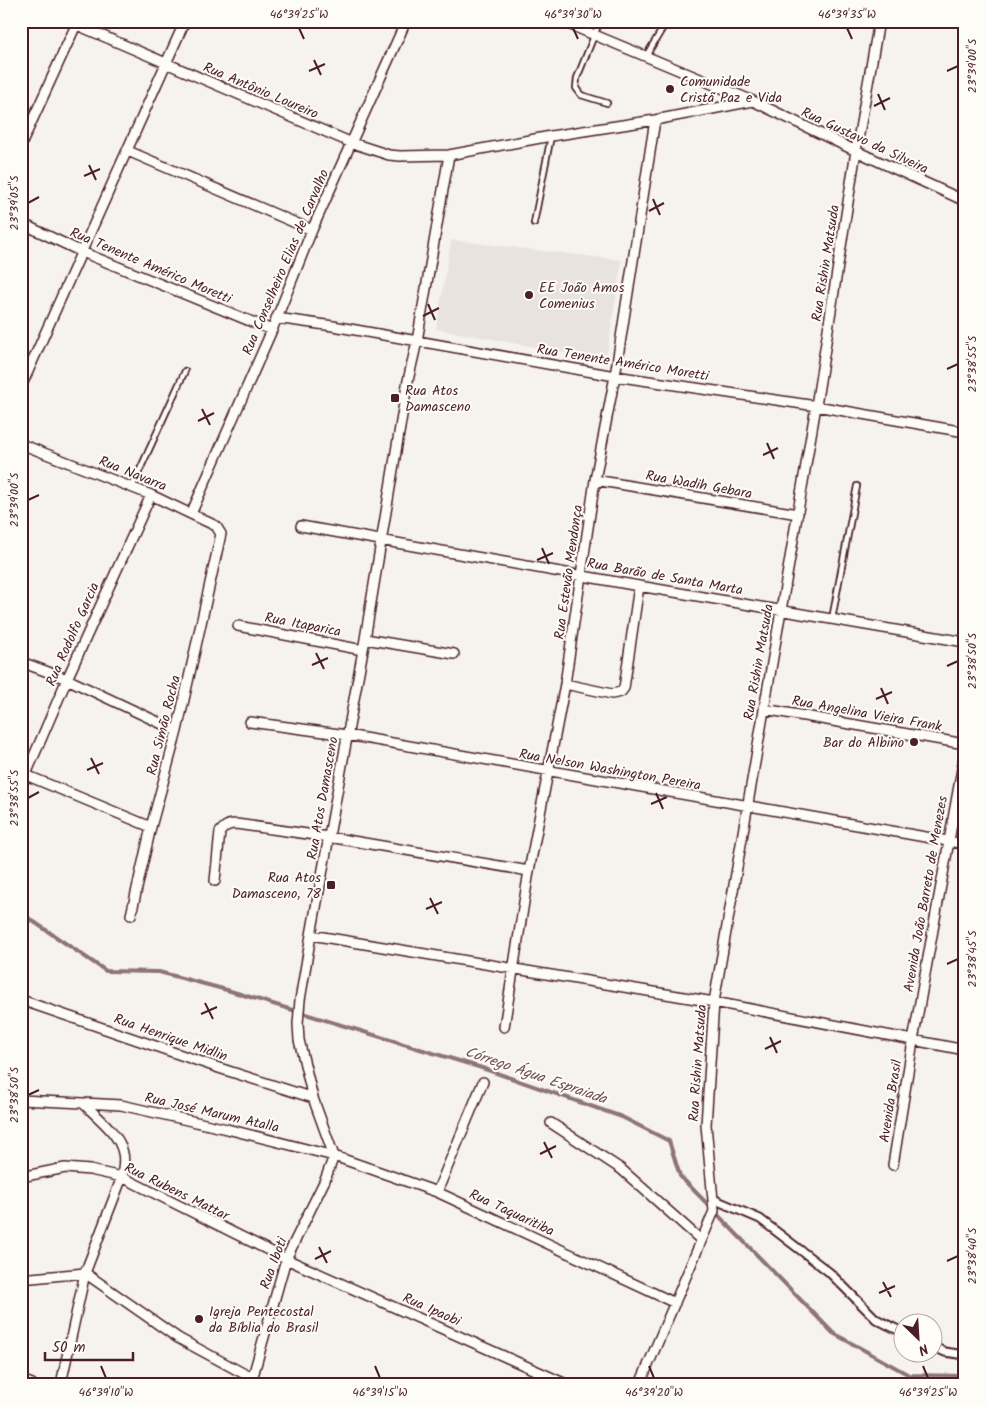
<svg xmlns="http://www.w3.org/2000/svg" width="986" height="1405" viewBox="0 0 986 1405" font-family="Kalam,sans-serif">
<rect width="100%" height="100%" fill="#f6f3ef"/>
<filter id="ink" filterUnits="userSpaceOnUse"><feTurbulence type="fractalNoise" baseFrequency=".02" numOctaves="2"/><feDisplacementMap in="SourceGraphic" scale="10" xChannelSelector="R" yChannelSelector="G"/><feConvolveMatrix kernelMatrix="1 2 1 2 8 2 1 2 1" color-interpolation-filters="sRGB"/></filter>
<g filter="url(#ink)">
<path fill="#e9e3e0" d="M 451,240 L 622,260 L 606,360 L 436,329 Z"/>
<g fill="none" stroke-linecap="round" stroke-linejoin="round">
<path stroke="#8e7378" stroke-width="4" d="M 21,913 L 106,971 L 159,972 L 227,990 L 482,1068 L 622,1117 L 669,1141 L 680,1176 L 833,1333 L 909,1375 L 965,1376"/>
<g stroke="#4a1f2b" stroke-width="8">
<path id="service" d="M 600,21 L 577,78 L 576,88 L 581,95 L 607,103
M 646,56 L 667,21
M 534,223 L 551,136
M 132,487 L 185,371
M 832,619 L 857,486"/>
</g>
<g stroke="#4a1f2b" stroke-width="11">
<path id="pedestrian" d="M 713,1199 L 760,1219 L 829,1272 L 876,1319 L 904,1333
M 934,1347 L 945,1352 L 965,1355"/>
</g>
<g stroke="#4a1f2b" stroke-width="12">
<path id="minor" d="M 68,21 L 352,143 L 389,155 L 400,156 L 449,155 L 551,136 L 655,120 L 753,101
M 561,21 L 753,101 L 856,151 L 965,201
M 21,145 L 76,25
M 128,151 L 312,230
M 21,223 L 82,252 L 272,330
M 276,318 L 333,326 L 615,376 L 816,406 L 965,432
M 21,387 L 185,21
M 21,444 L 151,495 L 216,526 L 221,534 L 177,731 L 151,827 L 131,915
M 595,480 L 798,514
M 191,514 L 272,330 L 312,230 L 406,21
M 301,526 L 639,586 L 965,642
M 238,626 L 363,650
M 365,639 L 454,654
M 21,662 L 67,679 L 177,731
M 565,684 L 612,694 L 621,692 L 624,688 L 639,586
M 764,709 L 965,744
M 250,722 L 347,735 L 965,844
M 21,773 L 151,827
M 21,786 L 67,679 L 151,495
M 215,881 L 220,832 C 225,826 228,824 236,824 L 329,837 L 529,871
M 311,935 L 714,1002 L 965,1050
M 21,1000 L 219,1068 L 313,1098
M 504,1027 L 529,871 L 565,684 L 595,480 L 615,376 L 655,120
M 21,1100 L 83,1103 C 97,1117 119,1133 123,1153 C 125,1161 123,1169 122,1177 L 85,1273 L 61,1384
M 83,1103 L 121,1105 L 227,1129 L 334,1156 L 437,1192 L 675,1303
M 551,1123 L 621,1169 L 701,1240
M 334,1156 L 313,1098 L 299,1040 L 298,1024 L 300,1000 L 311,935 L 365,639 L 407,385 L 417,341 L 449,155
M 893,1165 L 913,1041 L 965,752
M 21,1177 L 65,1168 L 90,1170 L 122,1177 L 286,1259 L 566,1384
M 437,1192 L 483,1082
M 21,1279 L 85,1273 L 178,1338 L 263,1384
M 21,1380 L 32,1384
M 251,1383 L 286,1259 L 325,1180 L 334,1156
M 640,1384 L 714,1211 L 706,1125 L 714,1002 L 816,406 L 856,151 L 879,21"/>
</g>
<use href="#service" stroke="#fdfcf7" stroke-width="4.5"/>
<use href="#pedestrian" stroke="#fdfcf7" stroke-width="7"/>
<use href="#minor" stroke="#fdfcf7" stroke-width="9"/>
</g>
</g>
<path fill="none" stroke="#4a1f2b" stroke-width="2" d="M 299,28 L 304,39M 573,28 L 578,39M 847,28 L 852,39M 314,60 L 321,75M 309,71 L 325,64M 947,71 L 958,66M 878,94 L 885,110M 874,106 L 890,98M 89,165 L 96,180M 84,176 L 100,169M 653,199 L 660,215M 28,203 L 39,197M 649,211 L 664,203M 428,304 L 435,320M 423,316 L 439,308M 947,369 L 958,364M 202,409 L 210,425M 198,421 L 214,413M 767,443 L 774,459M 763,455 L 778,448M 28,500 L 39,495M 542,548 L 549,564M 537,560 L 553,553M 316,653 L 324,669M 312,665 L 328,658M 947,666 L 958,661M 881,688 L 888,704M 876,699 L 892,692M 91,758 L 99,774M 87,770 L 103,763M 656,793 L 663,809M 28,798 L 39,792M 651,804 L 667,797M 430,898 L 438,914M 426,909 L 442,902M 947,964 L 958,959M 205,1003 L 213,1019M 201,1014 L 217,1007M 770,1037 L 777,1053M 765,1049 L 781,1041M 28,1095 L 39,1090M 544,1142 L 552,1158M 540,1154 L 556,1146M 319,1247 L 327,1263M 315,1259 L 331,1251M 947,1261 L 958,1256M 883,1282 L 891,1297M 879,1293 L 895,1286M 101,1366 L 106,1378M 375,1366 L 380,1378M 649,1366 L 654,1378M 923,1366 L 928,1378"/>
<g fill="#4a1f2b" stroke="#fdfcf7" stroke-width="2">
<circle cx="670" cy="89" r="5"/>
<circle cx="529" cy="295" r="5"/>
<rect x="390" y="393" width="10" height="10" rx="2.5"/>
<circle cx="914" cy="742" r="5"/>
<rect x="326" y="880" width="10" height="10" rx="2.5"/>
<circle cx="199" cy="1319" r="5"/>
</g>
<g text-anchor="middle" stroke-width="4" stroke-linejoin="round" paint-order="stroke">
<g font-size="14" fill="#4a1f2b" stroke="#fdfcf7" text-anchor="start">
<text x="680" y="86">Comunidade<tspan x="680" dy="16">Cristã Paz e Vida</tspan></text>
<text x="539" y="292">EE João Amos<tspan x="539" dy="16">Comenius</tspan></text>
<text x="405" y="395">Rua Atos<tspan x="405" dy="16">Damasceno</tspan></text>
<text x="904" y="747" text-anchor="end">Bar do Albino</text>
<text x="321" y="882" text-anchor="end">Rua Atos<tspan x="321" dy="16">Damasceno, 78</tspan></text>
<text x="209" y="1316">Igreja Pentecostal<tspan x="209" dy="16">da Bíblia do Brasil</tspan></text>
</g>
<g font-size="14" fill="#4a1f2b" stroke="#fdfcf7">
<text transform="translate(261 90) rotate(23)" y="5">Rua Antônio Loureiro</text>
<text transform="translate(865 140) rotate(25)" y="5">Rua Gustavo da Silveira</text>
<text transform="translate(285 262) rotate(-67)" y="5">Rua Conselheiro Elias de Carvalho</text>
<text transform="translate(825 263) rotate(-81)" y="5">Rua Rishin Matsuda</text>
<text transform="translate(151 265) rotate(23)" y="5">Rua Tenente Américo Moretti</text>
<text transform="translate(623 362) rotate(9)" y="5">Rua Tenente Américo Moretti</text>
<text transform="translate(133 473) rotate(22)" y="5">Rua Navarra</text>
<text transform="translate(699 484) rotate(10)" y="5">Rua Wadih Gebara</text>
<text transform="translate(568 572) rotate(-82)" y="5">Rua Estevão Mendonça</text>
<text transform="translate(665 576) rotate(10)" y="5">Rua Barão de Santa Marta</text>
<text transform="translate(303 624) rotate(11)" y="5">Rua Itaparica</text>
<text transform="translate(72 634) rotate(-66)" y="5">Rua Rodolfo Garcia</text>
<text transform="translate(758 662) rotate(-80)" y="5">Rua Rishin Matsuda</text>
<text transform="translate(867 713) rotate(10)" y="5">Rua Angelina Vieira Frank</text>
<text transform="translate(163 725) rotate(-76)" y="5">Rua Simão Rocha</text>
<text transform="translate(610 769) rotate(10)" y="5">Rua Nelson Washington Pereira</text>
<text transform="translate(322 798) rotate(-80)" y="5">Rua Atos Damasceno</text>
<text transform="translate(925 894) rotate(-80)" y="5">Avenida João Barreto de Menezes</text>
<text transform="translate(171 1037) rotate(19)" y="5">Rua Henrique Midlin</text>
<text transform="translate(697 1063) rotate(-86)" y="5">Rua Rishin Matsuda</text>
<text transform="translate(890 1101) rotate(-81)" y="5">Avenida Brasil</text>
<text transform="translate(212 1112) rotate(13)" y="5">Rua José Marum Atalla</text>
<text transform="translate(177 1191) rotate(26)" y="5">Rua Rubens Mattar</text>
<text transform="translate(512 1212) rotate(25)" y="5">Rua Taquaritiba</text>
<text transform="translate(273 1263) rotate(-70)" y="5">Rua Iboti</text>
<text transform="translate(432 1309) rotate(24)" y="5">Rua Ipaobi</text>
</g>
<g font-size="15" font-style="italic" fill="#725058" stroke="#fdfcf7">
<text transform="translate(536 1075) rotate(19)" y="5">Córrego Água Espraiada</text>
</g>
</g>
<rect width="986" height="1405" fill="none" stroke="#fdfcf7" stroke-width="55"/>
<g transform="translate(918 1338) rotate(155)"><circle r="24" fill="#fdfcf7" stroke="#b5a4a5"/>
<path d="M0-4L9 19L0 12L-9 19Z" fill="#4a1f2b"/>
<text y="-8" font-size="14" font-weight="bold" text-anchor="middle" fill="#4a1f2b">N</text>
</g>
<path d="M45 1352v8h88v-8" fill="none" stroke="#4a1f2b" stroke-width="2.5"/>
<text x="52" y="1352" font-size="15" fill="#4a1f2b" stroke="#fdfcf7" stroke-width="4" paint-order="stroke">50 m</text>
<rect x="28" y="28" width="930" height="1350" fill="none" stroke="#4a1f2b" stroke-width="2"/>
<g font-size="12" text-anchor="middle" fill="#4a1f2b">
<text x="299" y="18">46°39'25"W</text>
<text x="573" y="18">46°39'30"W</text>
<text x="847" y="18">46°39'35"W</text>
<text transform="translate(972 66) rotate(-90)" y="4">23°39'00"S</text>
<text transform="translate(14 203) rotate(-90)" y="4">23°39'05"S</text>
<text transform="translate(972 364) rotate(-90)" y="4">23°38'55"S</text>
<text transform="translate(14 500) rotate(-90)" y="4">23°39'00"S</text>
<text transform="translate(972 661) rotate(-90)" y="4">23°38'50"S</text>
<text transform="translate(14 798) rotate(-90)" y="4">23°38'55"S</text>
<text transform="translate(972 959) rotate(-90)" y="4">23°38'45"S</text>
<text transform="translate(14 1095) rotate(-90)" y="4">23°38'50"S</text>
<text transform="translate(972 1256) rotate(-90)" y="4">23°38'40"S</text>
<text x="106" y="1396">46°39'10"W</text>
<text x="380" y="1396">46°39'15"W</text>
<text x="654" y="1396">46°39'20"W</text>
<text x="928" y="1396">46°39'25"W</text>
</g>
</svg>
